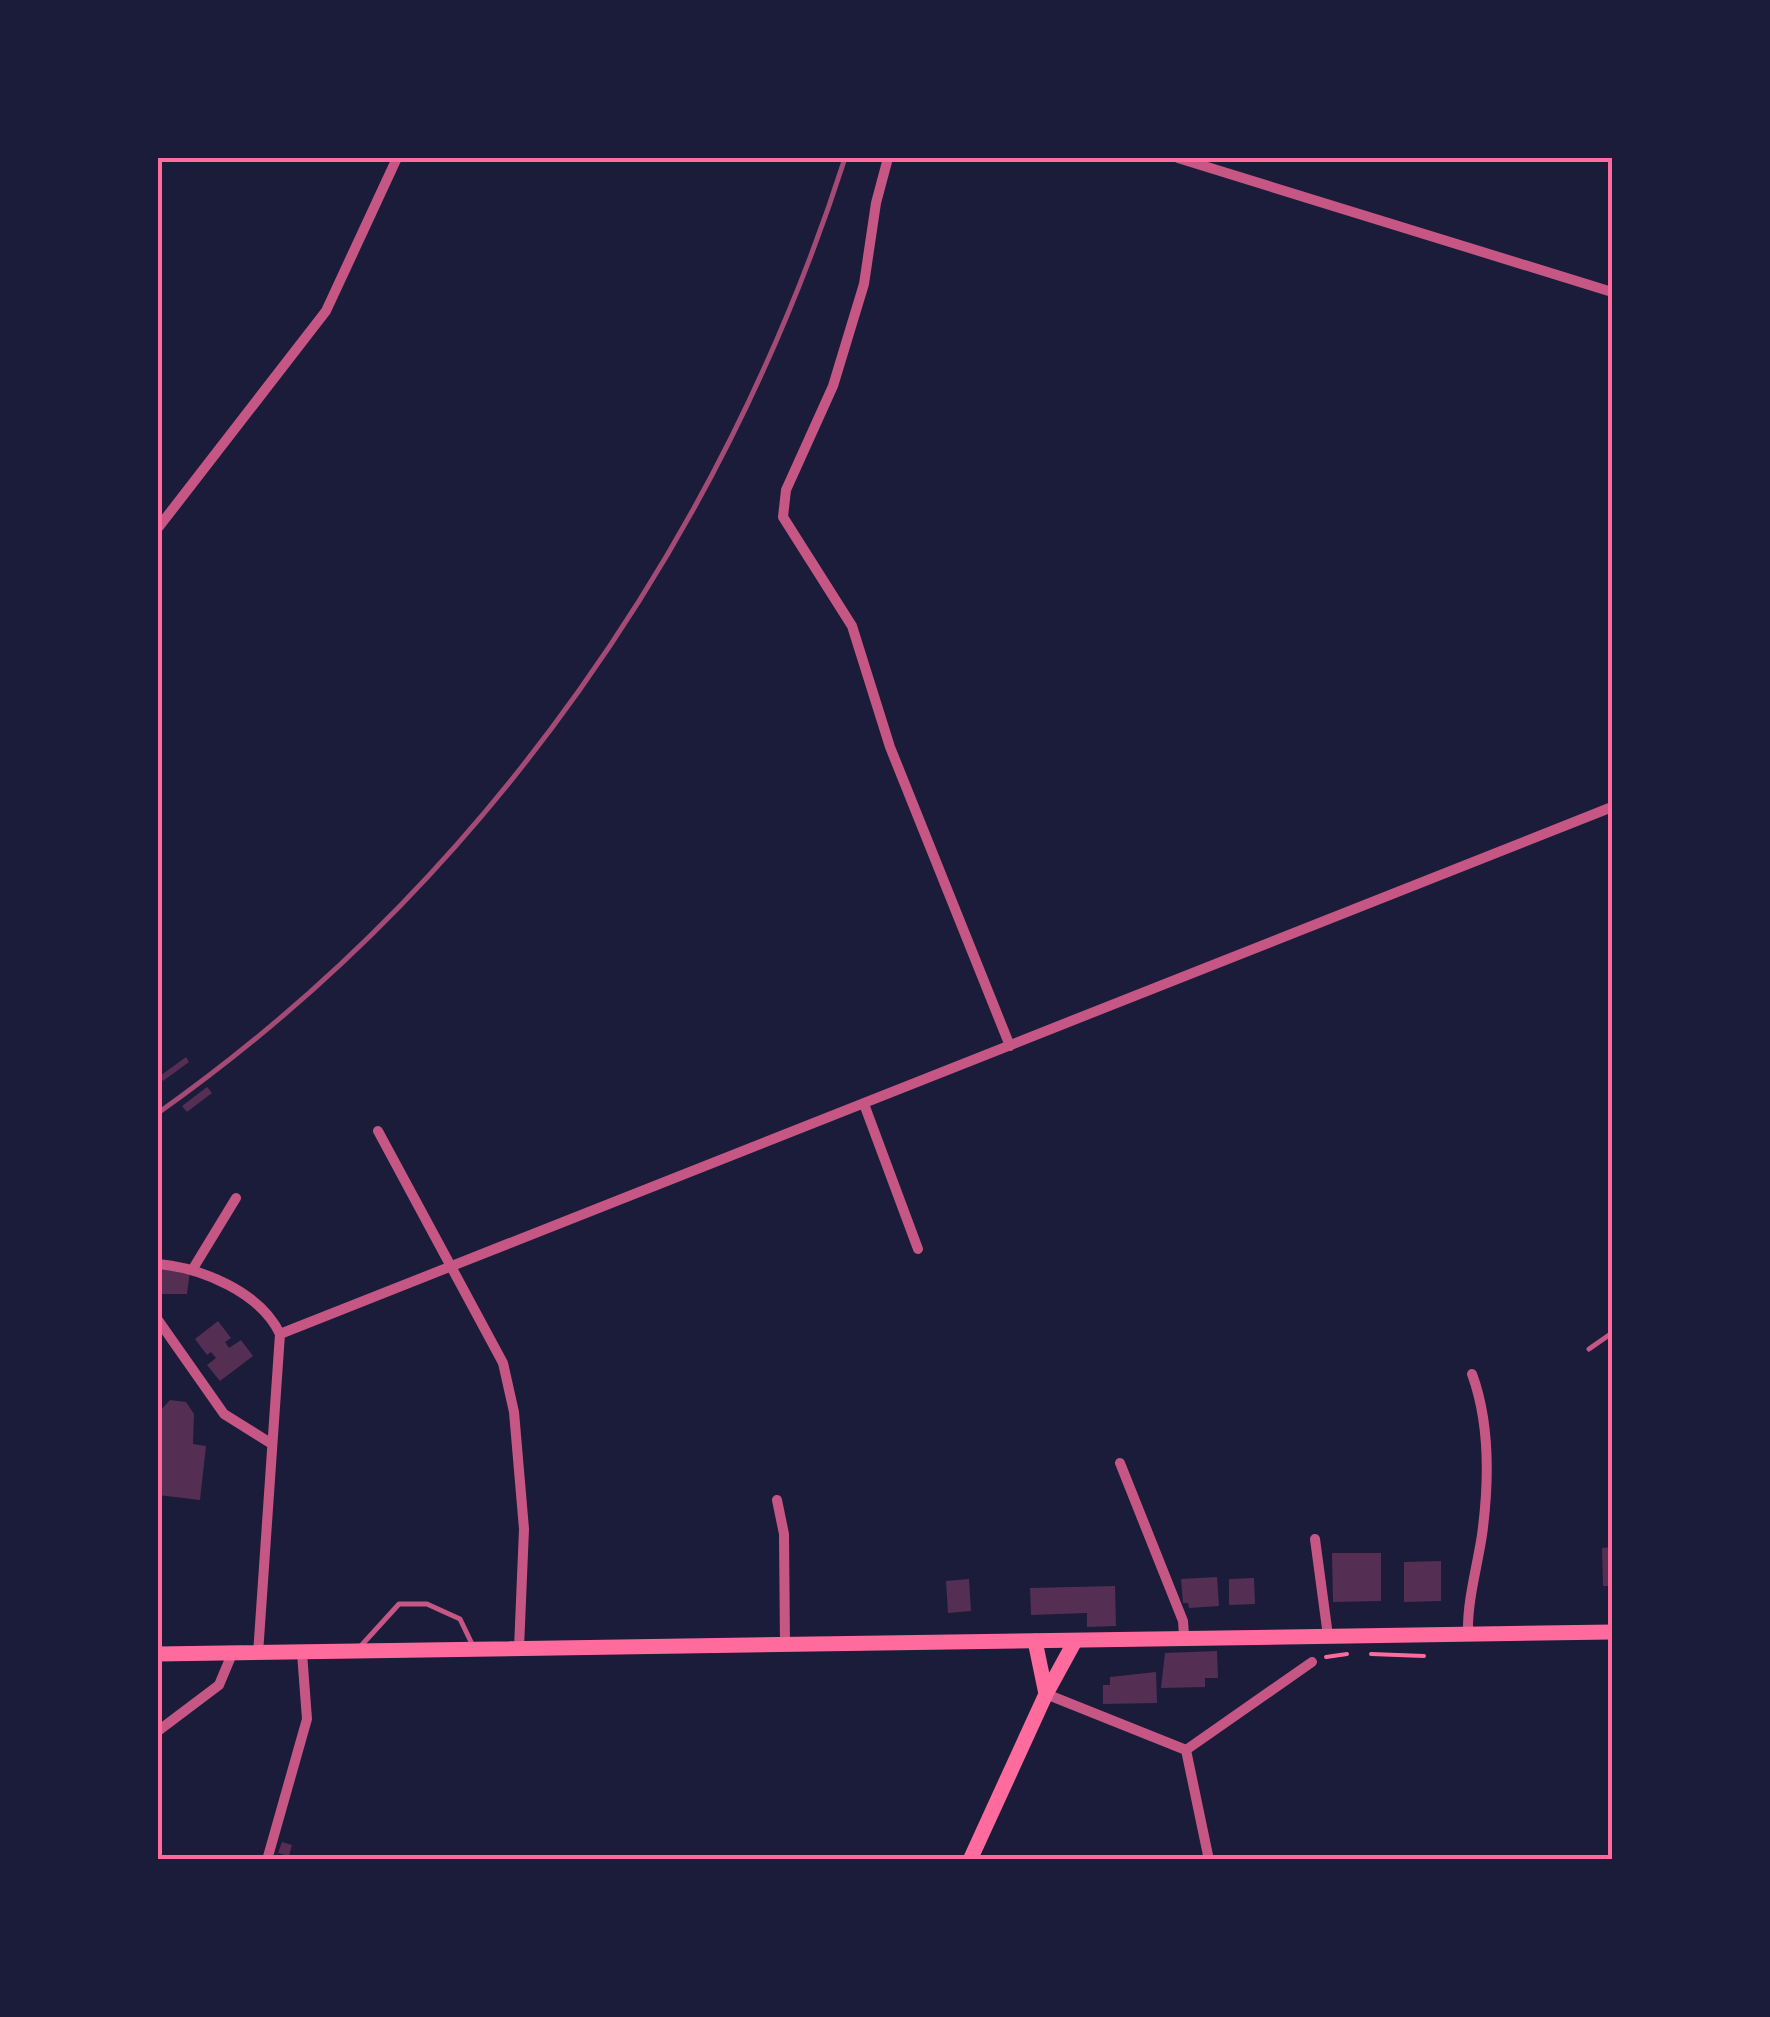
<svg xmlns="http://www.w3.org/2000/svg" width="1770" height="2017" viewBox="0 0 1770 2017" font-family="Overpass,sans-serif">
<rect width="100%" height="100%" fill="#1b1b3a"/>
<path fill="#542f53" d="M 186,1057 L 189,1062 L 163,1081 L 160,1076 Z
M 207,1087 L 212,1093 L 187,1112 L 182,1106 Z
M 158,1267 L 190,1271 L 187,1294 L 158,1294 Z
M 218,1321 L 231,1338 L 225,1342 L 229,1348 L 241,1340 L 253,1356 L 220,1381 L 207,1365 L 216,1358 L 211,1352 L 207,1355 L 195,1339 Z
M 170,1400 L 186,1402 L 194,1414 L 193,1444 L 206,1446 L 200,1500 L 158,1495 L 158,1413 Z
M 1612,1547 L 1612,1601 L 1609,1601 L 1608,1586 L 1603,1586 L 1602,1548 Z
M 1332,1553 L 1381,1553 L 1381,1601 L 1333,1602 Z
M 1441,1561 L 1441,1601 L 1404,1602 L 1404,1562 Z
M 1217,1577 L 1219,1606 L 1189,1608 L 1188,1603 L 1183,1603 L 1181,1579 Z
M 1254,1578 L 1255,1604 L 1229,1605 L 1229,1579 Z
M 969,1579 L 971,1611 L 948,1613 L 946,1581 Z
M 1115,1586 L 1116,1626 L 1087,1627 L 1087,1613 L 1031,1615 L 1030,1588 Z
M 1217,1651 L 1218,1678 L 1205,1678 L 1205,1687 L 1161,1688 L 1165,1653 Z
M 1156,1672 L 1157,1703 L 1103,1704 L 1103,1685 L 1110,1685 L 1110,1677 Z
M 282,1842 L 292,1845 L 289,1856 L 278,1853 Z"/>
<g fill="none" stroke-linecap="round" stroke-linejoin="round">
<path stroke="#ff6b9d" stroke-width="4" d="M 1371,1654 L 1424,1656
M 1326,1657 L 1347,1654"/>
<path stroke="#c65784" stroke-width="5" d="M 1589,1349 L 1612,1333
M 359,1648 L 399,1604 L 427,1604 L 460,1619 L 473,1646"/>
<path stroke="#c65784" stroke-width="10" d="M 888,158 L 876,203 L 864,284 L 833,386 L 786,490 L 783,517 L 852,626 L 890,747 L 1010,1046
M 1178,158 L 1612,292
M 158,528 L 326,311 L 397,158
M 864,1104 L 918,1249
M 378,1131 L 503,1363 L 514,1412 L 524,1529 L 519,1648
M 158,1264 C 202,1268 260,1292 280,1334 L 258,1654
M 194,1267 L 236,1198
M 158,1320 L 224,1414 L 272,1444
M 280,1334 L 1612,807
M 1120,1463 L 1183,1621 L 1184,1635
M 777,1500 L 784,1534 L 785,1646
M 1315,1539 L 1328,1636
M 1468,1634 C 1467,1601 1477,1568 1482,1535 C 1489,1483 1490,1423 1472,1374
M 1046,1694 L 1186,1750
M 158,1731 L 219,1685 L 232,1654
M 1186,1750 L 1312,1662
M 1186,1750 L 1209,1860
M 267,1860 L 307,1719 L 302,1653"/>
<path stroke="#ff6b9d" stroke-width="15" d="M 1035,1641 L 1046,1694
M 970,1860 L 1046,1694 L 1075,1641"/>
<path stroke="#ff6b9d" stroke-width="15" d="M 158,1654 L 1612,1632"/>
<path stroke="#a44b75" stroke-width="5" d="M 158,1113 C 486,881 723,538 845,158"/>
</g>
<rect width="1770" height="2017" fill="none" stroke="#1b1b3a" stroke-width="320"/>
<rect x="160" y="160" width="1450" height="1697" fill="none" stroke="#ff6b9d" stroke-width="4"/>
</svg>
